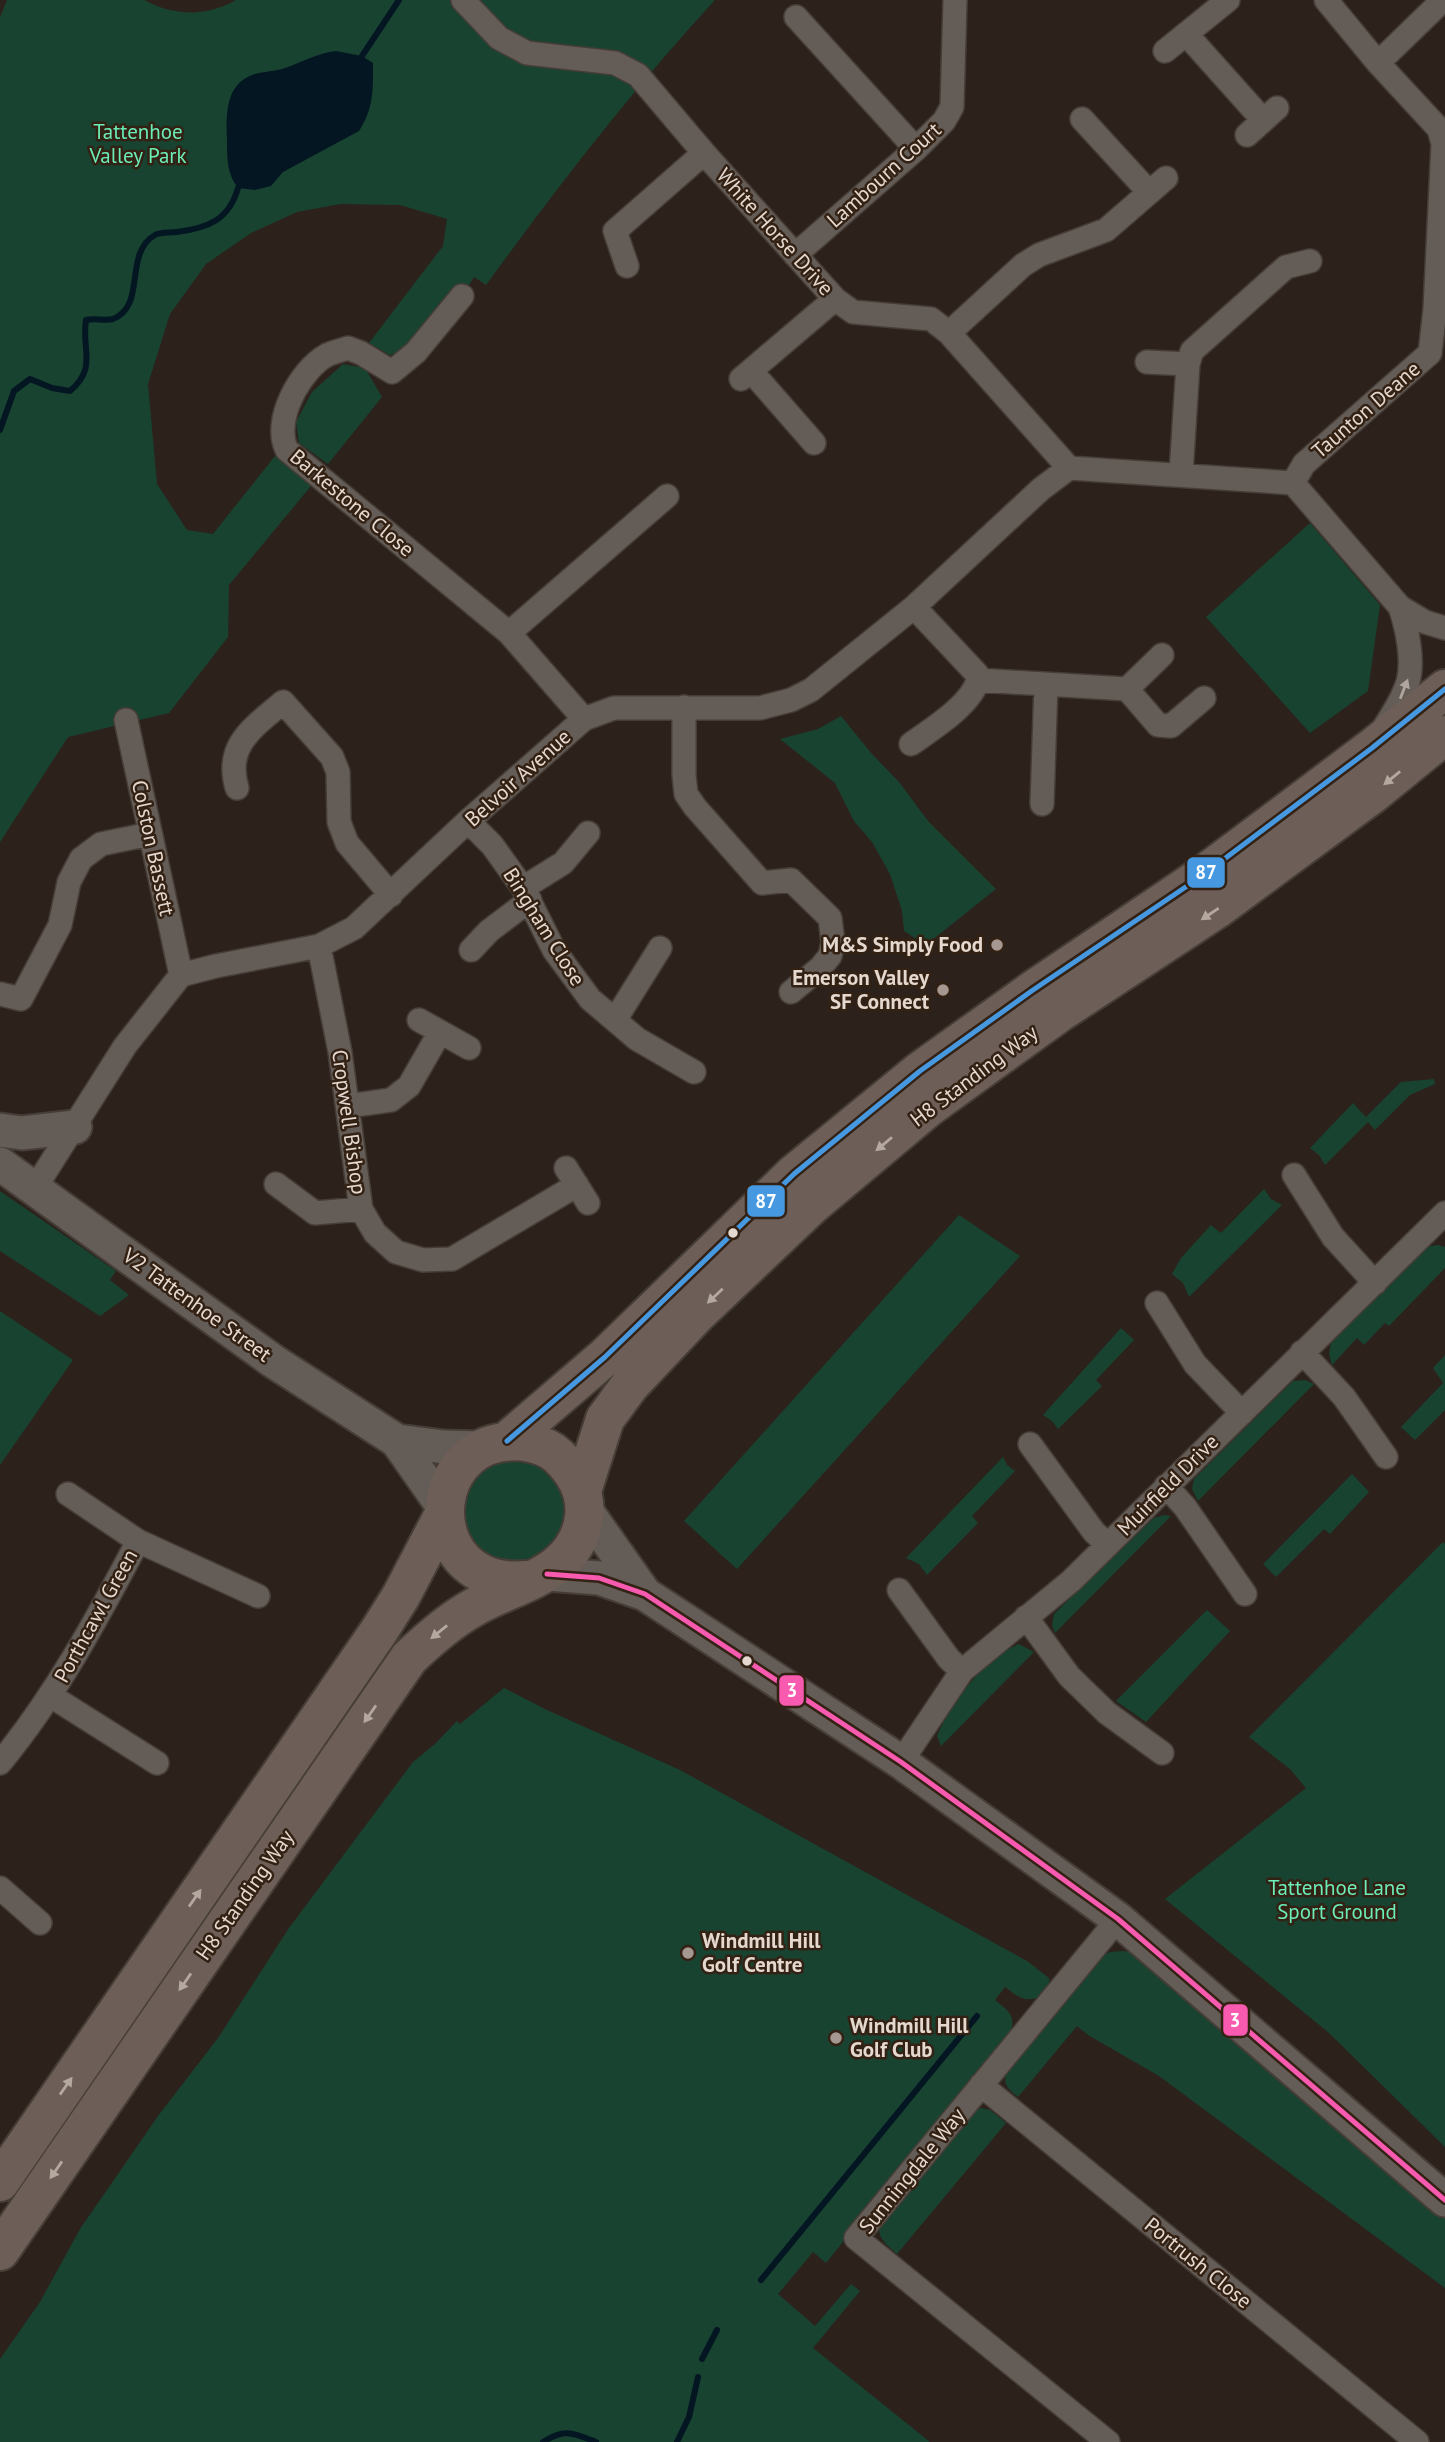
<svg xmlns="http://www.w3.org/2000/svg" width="1445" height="2442" viewBox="0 0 1445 2442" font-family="'PT Sans',sans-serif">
<rect width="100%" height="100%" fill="#2c221b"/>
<path fill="#184331" d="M 7,0 L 144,0 C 173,16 207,17 236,0 L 715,0 C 632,90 558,186 486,285 L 474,277 L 462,296 L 409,348 L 390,355 L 369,343 L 443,246 L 447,219 L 400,205 L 340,204 L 297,212 L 251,233 L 206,264 L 170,314 L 148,384 L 157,484 L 187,530 L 213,534 L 275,456 L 311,486 L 229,585 L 228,637 L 169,713 L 68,737 L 0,842 L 0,17 Z
M 343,364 L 365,368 L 382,397 L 328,464 L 299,443 L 296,422 L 312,392 Z
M 1310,523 L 1380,605 L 1368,691 L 1310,733 L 1206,617 Z
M 841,716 L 872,754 L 899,782 L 928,821 L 996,889 L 926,945 L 904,931 L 902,911 L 890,874 L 872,842 L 854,821 L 835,783 L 780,739 L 818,729 Z
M 1434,1079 L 1435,1084 L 1410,1095 L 1375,1130 L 1368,1122 L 1325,1165 L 1319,1155 L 1310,1148 L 1353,1103 L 1366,1117 L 1401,1082 Z
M 1264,1189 L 1271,1199 L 1282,1205 L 1189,1297 L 1183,1283 L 1172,1274 L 1181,1258 L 1211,1225 L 1221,1233 Z
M 0,1191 L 116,1271 L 110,1280 L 129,1295 L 100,1316 L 0,1251 Z
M 959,1215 L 1020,1256 L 737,1569 L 684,1521 Z
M 1438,1245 L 1445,1247 L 1445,1268 L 1389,1326 L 1385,1323 L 1364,1345 L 1357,1338 L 1332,1365 L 1329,1354 L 1331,1343 L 1426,1247 Z
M 0,1311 L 73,1360 L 0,1465 Z
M 1121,1328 L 1134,1340 L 1096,1380 L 1102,1386 L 1058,1429 L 1052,1421 L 1043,1415 Z
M 1445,1355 L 1445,1410 L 1415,1440 L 1401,1427 L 1443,1383 L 1433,1368 Z
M 1305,1380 L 1314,1384 L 1198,1501 L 1192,1489 L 1194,1479 L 1293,1381 Z
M 1003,1457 L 1007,1465 L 1015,1471 L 972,1516 L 978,1523 L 927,1575 L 919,1564 L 906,1558 Z
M463 1510a51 51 0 1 1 102 0a51 51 0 1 1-102 0Z
M 1352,1474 L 1369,1492 L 1330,1534 L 1324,1529 L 1276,1577 L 1263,1564 Z
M 1164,1515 L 1171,1516 L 1055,1633 L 1052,1625 L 1054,1614 L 1154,1518 Z
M 1443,1542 L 1445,1544 L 1445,2147 L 1328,2032 L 1165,1899 L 1306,1788 L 1290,1769 L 1249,1737 Z
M 1207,1610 L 1230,1631 L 1146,1722 L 1116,1701 Z
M 1019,1644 L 1034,1652 L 941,1746 L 937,1736 C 951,1703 985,1657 1019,1644 Z
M 504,1688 L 547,1710 L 680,1770 L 1027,1961 L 1049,1978 L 1050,1987 L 1042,1997 C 1023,2002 1020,1998 1005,1987 L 995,2000 C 1010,2012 1016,2015 1010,2035 L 826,2263 L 813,2252 L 778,2294 L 815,2326 L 851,2284 L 860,2291 L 813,2348 L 930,2442 L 0,2442 L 0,2359 L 40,2302 L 80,2229 L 158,2116 L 218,2038 L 289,1928 L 413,1762 L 435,1744 L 457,1721 L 460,1724 Z
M 1123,1951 L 1138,1953 L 1445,2208 L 1445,2288 L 1159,2076 L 1088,2035 L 1077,2026 L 1018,2097 C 1008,2089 1003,2085 1006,2071 L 1097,1958 L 1110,1952 Z
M 981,2108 L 990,2110 L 1006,2123 L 897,2254 C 885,2243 876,2238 880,2221 L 971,2112 Z"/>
<path fill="#041622" d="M 336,51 L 362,56 L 373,63 C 373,89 374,108 359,131 L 283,172 L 271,186 L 255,190 L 238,188 C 227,174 227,158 227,141 C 226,116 225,85 252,75 C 263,71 274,72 285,68 C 303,62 317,53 336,51 Z"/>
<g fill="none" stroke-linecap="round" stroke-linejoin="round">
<path stroke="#041622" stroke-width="6" d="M 362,56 L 399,0
M 0,430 L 14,391 L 30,379 L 52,388 L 70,391 C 98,367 81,350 86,320 C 94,318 105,321 113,319 C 147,306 123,253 155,235 C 160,232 170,233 177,232 C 208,228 229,220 238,188
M 761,2280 L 977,2016
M 702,2359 L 717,2330
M 543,2442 C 565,2428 573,2433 596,2442
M 677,2442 L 689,2417 L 698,2377"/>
<g stroke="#463d37" stroke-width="26">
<path id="street" d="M 463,0 L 499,38 L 527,53 L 615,63 L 638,75 L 704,153 L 835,299 L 853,312 L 931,319 L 949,333 L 1069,468 L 1293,483
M 796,17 L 916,149
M 1187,35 L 1263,120
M 1165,51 L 1228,0
M 1378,63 L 1443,0
M 1082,119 L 1149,192
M 1247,135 L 1277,108
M 795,255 L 916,149 L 944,121 L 952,107 L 955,0
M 627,266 L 615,231 L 704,153
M 462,296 L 416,352 L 392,372 L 361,353 L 348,348 C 342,350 333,352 327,355 C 300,370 272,421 287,450 L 509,633 L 584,719
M 949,333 L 1023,265 L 1039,255 L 1106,230 L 1166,178
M 1147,362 L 1188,364
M 752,372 L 814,443
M 741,379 L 835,299
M 1181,474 L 1188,364 L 1192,351 L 1286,267 L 1310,261
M 1293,483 L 1304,464 L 1430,353 L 1435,309 L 1443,144 L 1439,129 L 1378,63 L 1326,0
M 1293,483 L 1400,607 L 1425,622 L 1445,628
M 914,607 L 977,674 L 978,680 L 1127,689 L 1158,725 L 1171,726 L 1204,698
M 509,633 L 667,496
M 1127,689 L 1162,655
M 684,707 L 684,775 L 686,794 L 695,807 L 762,883 L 791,880 L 830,918 L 833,942 L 830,956 L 820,968 L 791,992
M 126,720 L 181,975
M 1385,726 C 1394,712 1403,698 1408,682 C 1414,660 1407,628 1400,607
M 911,744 C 932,729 971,705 978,680
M 237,788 C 224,745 254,727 283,702 L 332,757 L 338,772 L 339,822 L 347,843 L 391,895
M 1042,804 L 1046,685
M 468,821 L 492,845 L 523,888 L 554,950 L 590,999 L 637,1039 L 694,1072
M 523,888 L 563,863 L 588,833
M 319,946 L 340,1052 L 361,1209 L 375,1233 L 396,1252 L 423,1260 L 452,1259 L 577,1185
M 471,950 L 489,931 L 530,900
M 0,994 L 21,999 L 60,925 L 69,882 L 81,859 L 101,844 L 150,834
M 419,1020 L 469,1048
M 615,1020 L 660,948
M 348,1106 L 391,1100 L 409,1086 L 440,1032
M 566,1168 L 588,1203
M 1294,1175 L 1333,1237 L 1375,1283
M 276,1184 L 315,1213 L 361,1209
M 35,1188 L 125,1046 L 181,975 L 216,966 L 319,946 L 354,928 L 468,821 L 584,719 L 614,708 L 760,708 L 791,700 L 811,690 L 914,607 L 1041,489 L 1069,468
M 1157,1303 L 1195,1364 L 1242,1413
M 1302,1352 L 1344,1397 L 1386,1457
M 1030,1444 L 1094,1532 L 1108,1545
M 1166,1486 L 1185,1507 L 1245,1594
M 68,1494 L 138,1541
M 899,1590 L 949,1659 L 962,1671
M 1026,1617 L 1069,1676 L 1107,1713 L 1162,1753
M 51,1696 L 157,1763
M 901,1762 L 962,1671 L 1071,1581 L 1445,1213
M 0,1763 C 56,1695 97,1619 138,1541 L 258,1596
M 0,1888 L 40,1923
M 981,2085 L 1417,2442
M 1108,2442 L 856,2238 L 1118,1919"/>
</g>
<g stroke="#463d37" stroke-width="37">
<path id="secondary" d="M 0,1130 L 22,1133 L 75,1127
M 0,1164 L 273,1361 L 397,1441 L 444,1508
M 397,1441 L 444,1447 L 482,1448
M 585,1509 L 645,1594
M 547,1574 L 599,1578 L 645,1594 L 901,1762 L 1118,1919 L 1445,2200"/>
</g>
<g stroke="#463d37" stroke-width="42">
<path id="highway" d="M 507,1441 L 605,1357 L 794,1174 L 920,1071 L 1033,990 L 1199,878 L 1372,748 L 1445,689
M 582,1491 L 605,1419 L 630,1385 L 696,1315 L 811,1206 L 929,1107 L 1059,1013 L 1217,909 L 1374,793 L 1445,735
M 0,2182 L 379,1631 L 401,1596 L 444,1514
M 0,2251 L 409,1658 C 428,1640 448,1622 471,1609 C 514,1583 577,1576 584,1517 C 587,1493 575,1472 558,1456 C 543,1442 517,1439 498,1443 C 436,1456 426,1545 481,1573 C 496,1581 512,1581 528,1580"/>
</g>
<use href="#street" stroke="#645c56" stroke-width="23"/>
<use href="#secondary" stroke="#645c56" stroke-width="33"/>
<use href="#highway" stroke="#6d5f58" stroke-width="38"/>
<g stroke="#332114" stroke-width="10">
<path id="bus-1" d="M 547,1574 L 599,1578 L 645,1594 L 901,1762 L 1118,1919 L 1445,2200"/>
</g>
<g stroke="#332114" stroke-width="10">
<path id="bus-2" d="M 507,1441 L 605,1357 L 794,1174 L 920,1071 L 1033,990 L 1199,878 L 1372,748 L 1445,689"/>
</g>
<use href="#bus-1" stroke="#f75aaf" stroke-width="5"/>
<use href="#bus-2" stroke="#4699e1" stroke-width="5"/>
</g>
<defs><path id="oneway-solid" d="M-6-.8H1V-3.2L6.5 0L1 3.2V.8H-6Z" transform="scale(1.75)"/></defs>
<use fill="#b1a69f" href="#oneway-solid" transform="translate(1404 689) rotate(-69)"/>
<g fill="#b4a89f">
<use href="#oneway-solid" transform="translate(1392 778) rotate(141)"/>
<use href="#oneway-solid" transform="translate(1210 914) rotate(146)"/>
<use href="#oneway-solid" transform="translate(884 1144) rotate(140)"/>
<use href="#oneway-solid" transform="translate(715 1296) rotate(137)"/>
<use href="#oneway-solid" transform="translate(439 1632) rotate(141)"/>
<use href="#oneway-solid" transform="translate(370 1714) rotate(125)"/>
<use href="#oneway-solid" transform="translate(195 1898) rotate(-55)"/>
<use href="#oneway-solid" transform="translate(185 1982) rotate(125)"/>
<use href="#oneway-solid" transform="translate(66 2086) rotate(-55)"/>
<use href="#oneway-solid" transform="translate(56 2170) rotate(125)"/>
</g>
<g fill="#a49890" stroke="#332114" stroke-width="2.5">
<circle cx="997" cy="945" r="7"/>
<circle cx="943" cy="990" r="7"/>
<circle cx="688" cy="1953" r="7"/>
<circle cx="836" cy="2038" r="7"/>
</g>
<g fill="#e4d8cf" stroke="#332114" stroke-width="2.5">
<circle cx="733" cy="1233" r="6"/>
<circle cx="747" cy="1661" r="6"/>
</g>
<g text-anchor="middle" stroke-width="5" stroke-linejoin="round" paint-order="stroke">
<g font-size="21" fill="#6bedb8" stroke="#332114">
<text x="138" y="139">Tattenhoe<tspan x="138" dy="24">Valley Park</tspan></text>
<text x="1337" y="1895">Tattenhoe Lane<tspan x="1337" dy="24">Sport Ground</tspan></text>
</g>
<g font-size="21" fill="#e4d8cf" stroke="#332114">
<text transform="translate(884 175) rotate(-42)" y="7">Lambourn Court</text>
<text transform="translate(775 232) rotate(48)" y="7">White Horse Drive</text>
<text transform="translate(1366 410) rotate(-41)" y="7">Taunton Deane</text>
<text transform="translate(352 503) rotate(40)" y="7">Barkestone Close</text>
<text transform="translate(518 778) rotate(-42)" y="7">Belvoir Avenue</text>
<text transform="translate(153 848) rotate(78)" y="7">Colston Bassett</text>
<text transform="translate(544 927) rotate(58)" y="7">Bingham Close</text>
<text transform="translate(974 1076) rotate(-37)" y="7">H8 Standing Way</text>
<text transform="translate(349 1122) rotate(82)" y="7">Cropwell Bishop</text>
<text transform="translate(197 1305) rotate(36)" y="7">V2 Tattenhoe Street</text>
<text transform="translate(1168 1485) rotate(-45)" y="7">Muirfield Drive</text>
<text transform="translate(96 1616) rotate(-61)" y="7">Porthcawl Green</text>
<text transform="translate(245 1895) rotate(-55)" y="7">H8 Standing Way</text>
<text transform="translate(912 2171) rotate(-51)" y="7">Sunningdale Way</text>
<text transform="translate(1198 2263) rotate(39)" y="7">Portrush Close</text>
</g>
<g font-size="21" font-weight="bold" fill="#e4d8cf" stroke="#332114" text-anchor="end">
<text x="983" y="952">M&amp;S Simply Food</text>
<text x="929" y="985">Emerson Valley<tspan x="929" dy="24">SF Connect</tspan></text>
<text x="702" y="1948" text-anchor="start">Windmill Hill<tspan x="702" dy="24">Golf Centre</tspan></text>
<text x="850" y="2033" text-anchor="start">Windmill Hill<tspan x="850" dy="24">Golf Club</tspan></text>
</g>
</g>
<g stroke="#332114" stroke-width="2.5">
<rect x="1186" y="856" width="40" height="33" rx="7" fill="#4699e1"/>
<rect x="746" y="1184" width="40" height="34" rx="7" fill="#4699e1"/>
<rect x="778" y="1674" width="27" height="33" rx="7" fill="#f75aaf"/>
<rect x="1222" y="2003" width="27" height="34" rx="7" fill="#f75aaf"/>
</g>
<g font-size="19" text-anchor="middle" font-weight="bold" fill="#fff">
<text x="1206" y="879">87</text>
<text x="766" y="1208">87</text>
<text x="792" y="1697">3</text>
<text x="1235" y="2027">3</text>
</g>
</svg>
